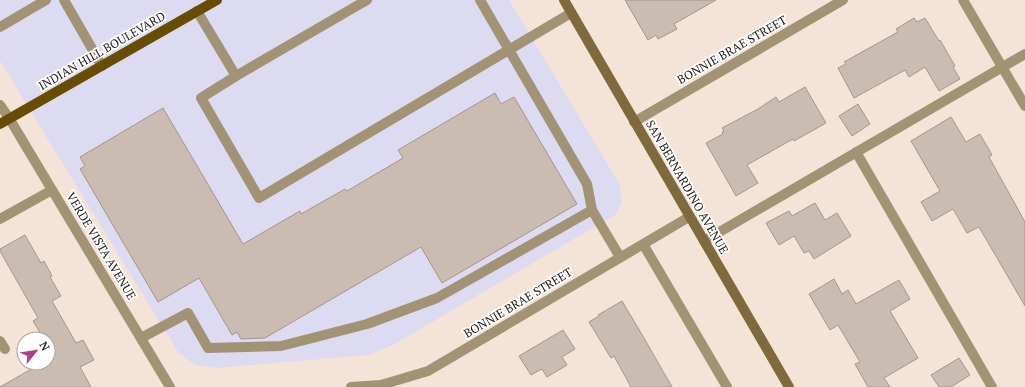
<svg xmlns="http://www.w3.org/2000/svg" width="1025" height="387" viewBox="0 0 1025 387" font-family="'PT Serif',serif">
<rect width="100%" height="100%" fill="#f4e4d8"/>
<path fill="#dddbf1" d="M 0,0 L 509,0 L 620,185 L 622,202 L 615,215 L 393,345 L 368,355 L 217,368 L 195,365 L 178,352 L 0,61 Z"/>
<path fill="#cbbcb1" stroke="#a5968b" d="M 625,0 L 716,0 L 674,24 L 677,29 L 658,39 L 656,35 L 648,40 Z
M 914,18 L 917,22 L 925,18 L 939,41 L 940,40 L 955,66 L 953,67 L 960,79 L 939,91 L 925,67 L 909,77 L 905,70 L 854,98 L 838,68 L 846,64 L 844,62 L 898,32 L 896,29 Z
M 805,87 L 826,123 L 794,141 L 793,139 L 747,165 L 758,183 L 736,196 L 706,143 L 723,134 L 722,132 L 724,131 L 722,128 L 758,109 L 776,97 L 779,102 Z
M 495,93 L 501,104 L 514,97 L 577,204 L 442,283 L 421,247 L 265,338 L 241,339 L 237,332 L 232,335 L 199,278 L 158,302 L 80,169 L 85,166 L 80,157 L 163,108 L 243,244 L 300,211 L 301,214 L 345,189 L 347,191 L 403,158 L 398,150 Z
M 858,104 L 870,124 L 852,136 L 839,116 Z
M 951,117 L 966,142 L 980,134 L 992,155 L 989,157 L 1025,222 L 1025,306 L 979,227 L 967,233 L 953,209 L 932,221 L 921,202 L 940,191 L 911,141 Z
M 815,203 L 825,220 L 837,213 L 851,236 L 814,259 L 809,251 L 804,253 L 794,236 L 779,245 L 766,223 L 789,211 L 792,216 Z
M 25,235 L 41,263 L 44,261 L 52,276 L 50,277 L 61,296 L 52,301 L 76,343 L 83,340 L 94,360 L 80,367 L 91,387 L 0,387 L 42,363 L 48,363 L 48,360 L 54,356 L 48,347 L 48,339 L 44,339 L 33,321 L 38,318 L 0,251 L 0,249 Z
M 834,279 L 842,294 L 848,290 L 856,304 L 899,280 L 910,299 L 890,311 L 918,358 L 884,378 L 890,387 L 868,387 L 855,364 L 860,362 L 838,325 L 830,330 L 809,294 Z
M 622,301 L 644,338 L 672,387 L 631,387 L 614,356 L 611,358 L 589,322 L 599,316 L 598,315 Z
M 563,330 L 575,349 L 562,357 L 567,365 L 547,377 L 542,369 L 531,375 L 519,356 Z
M 959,358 L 970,375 L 951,387 L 939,387 L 931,375 Z"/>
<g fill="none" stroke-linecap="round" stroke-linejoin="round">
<path stroke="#a19374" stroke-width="10" d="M 64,0 L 102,66
M 480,0 L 587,184 L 592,210
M 197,11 L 236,76 L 201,98 L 259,198 L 571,13
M 0,27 L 46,0
M 236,76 L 367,0
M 0,105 L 9,118
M 856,152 L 992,387
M 0,219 L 52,190
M 704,241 L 1025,54
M 141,338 L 188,313 L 208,348 L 281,346 L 367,324 L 437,298 L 592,210 L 620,257
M 0,341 L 5,349"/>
<path stroke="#a19374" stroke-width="10" d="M 963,0 L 1025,106
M 9,118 L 170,387
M 634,122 L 843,0
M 643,244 L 727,387
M 351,387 L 381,385 L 428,371 L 689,217"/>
<path stroke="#7f6a3b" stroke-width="10" d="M 564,0 L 789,387"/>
<path stroke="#674c04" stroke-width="10" d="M 0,124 L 217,0"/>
</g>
<g text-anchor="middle" stroke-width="3.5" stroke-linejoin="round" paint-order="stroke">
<g font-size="12" fill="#26211d" stroke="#fff">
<text transform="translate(732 50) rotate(-30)" y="4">BONNIE BRAE STREET</text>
<text transform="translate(102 51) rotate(-30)" y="4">INDIAN HILL BOULEVARD</text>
<text transform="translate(687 187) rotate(60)" y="4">SAN BERNARDINO AVENUE</text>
<text transform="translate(101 246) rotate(59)" y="4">VERDE VISTA AVENUE</text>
<text transform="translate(518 303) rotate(-31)" y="4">BONNIE BRAE STREET</text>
</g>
</g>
<g transform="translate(36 351) rotate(60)"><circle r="19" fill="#ffffff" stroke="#a8a6a5"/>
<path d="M0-3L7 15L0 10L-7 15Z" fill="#b73b8b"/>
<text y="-6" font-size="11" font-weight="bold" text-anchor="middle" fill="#26211d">N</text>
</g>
</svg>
